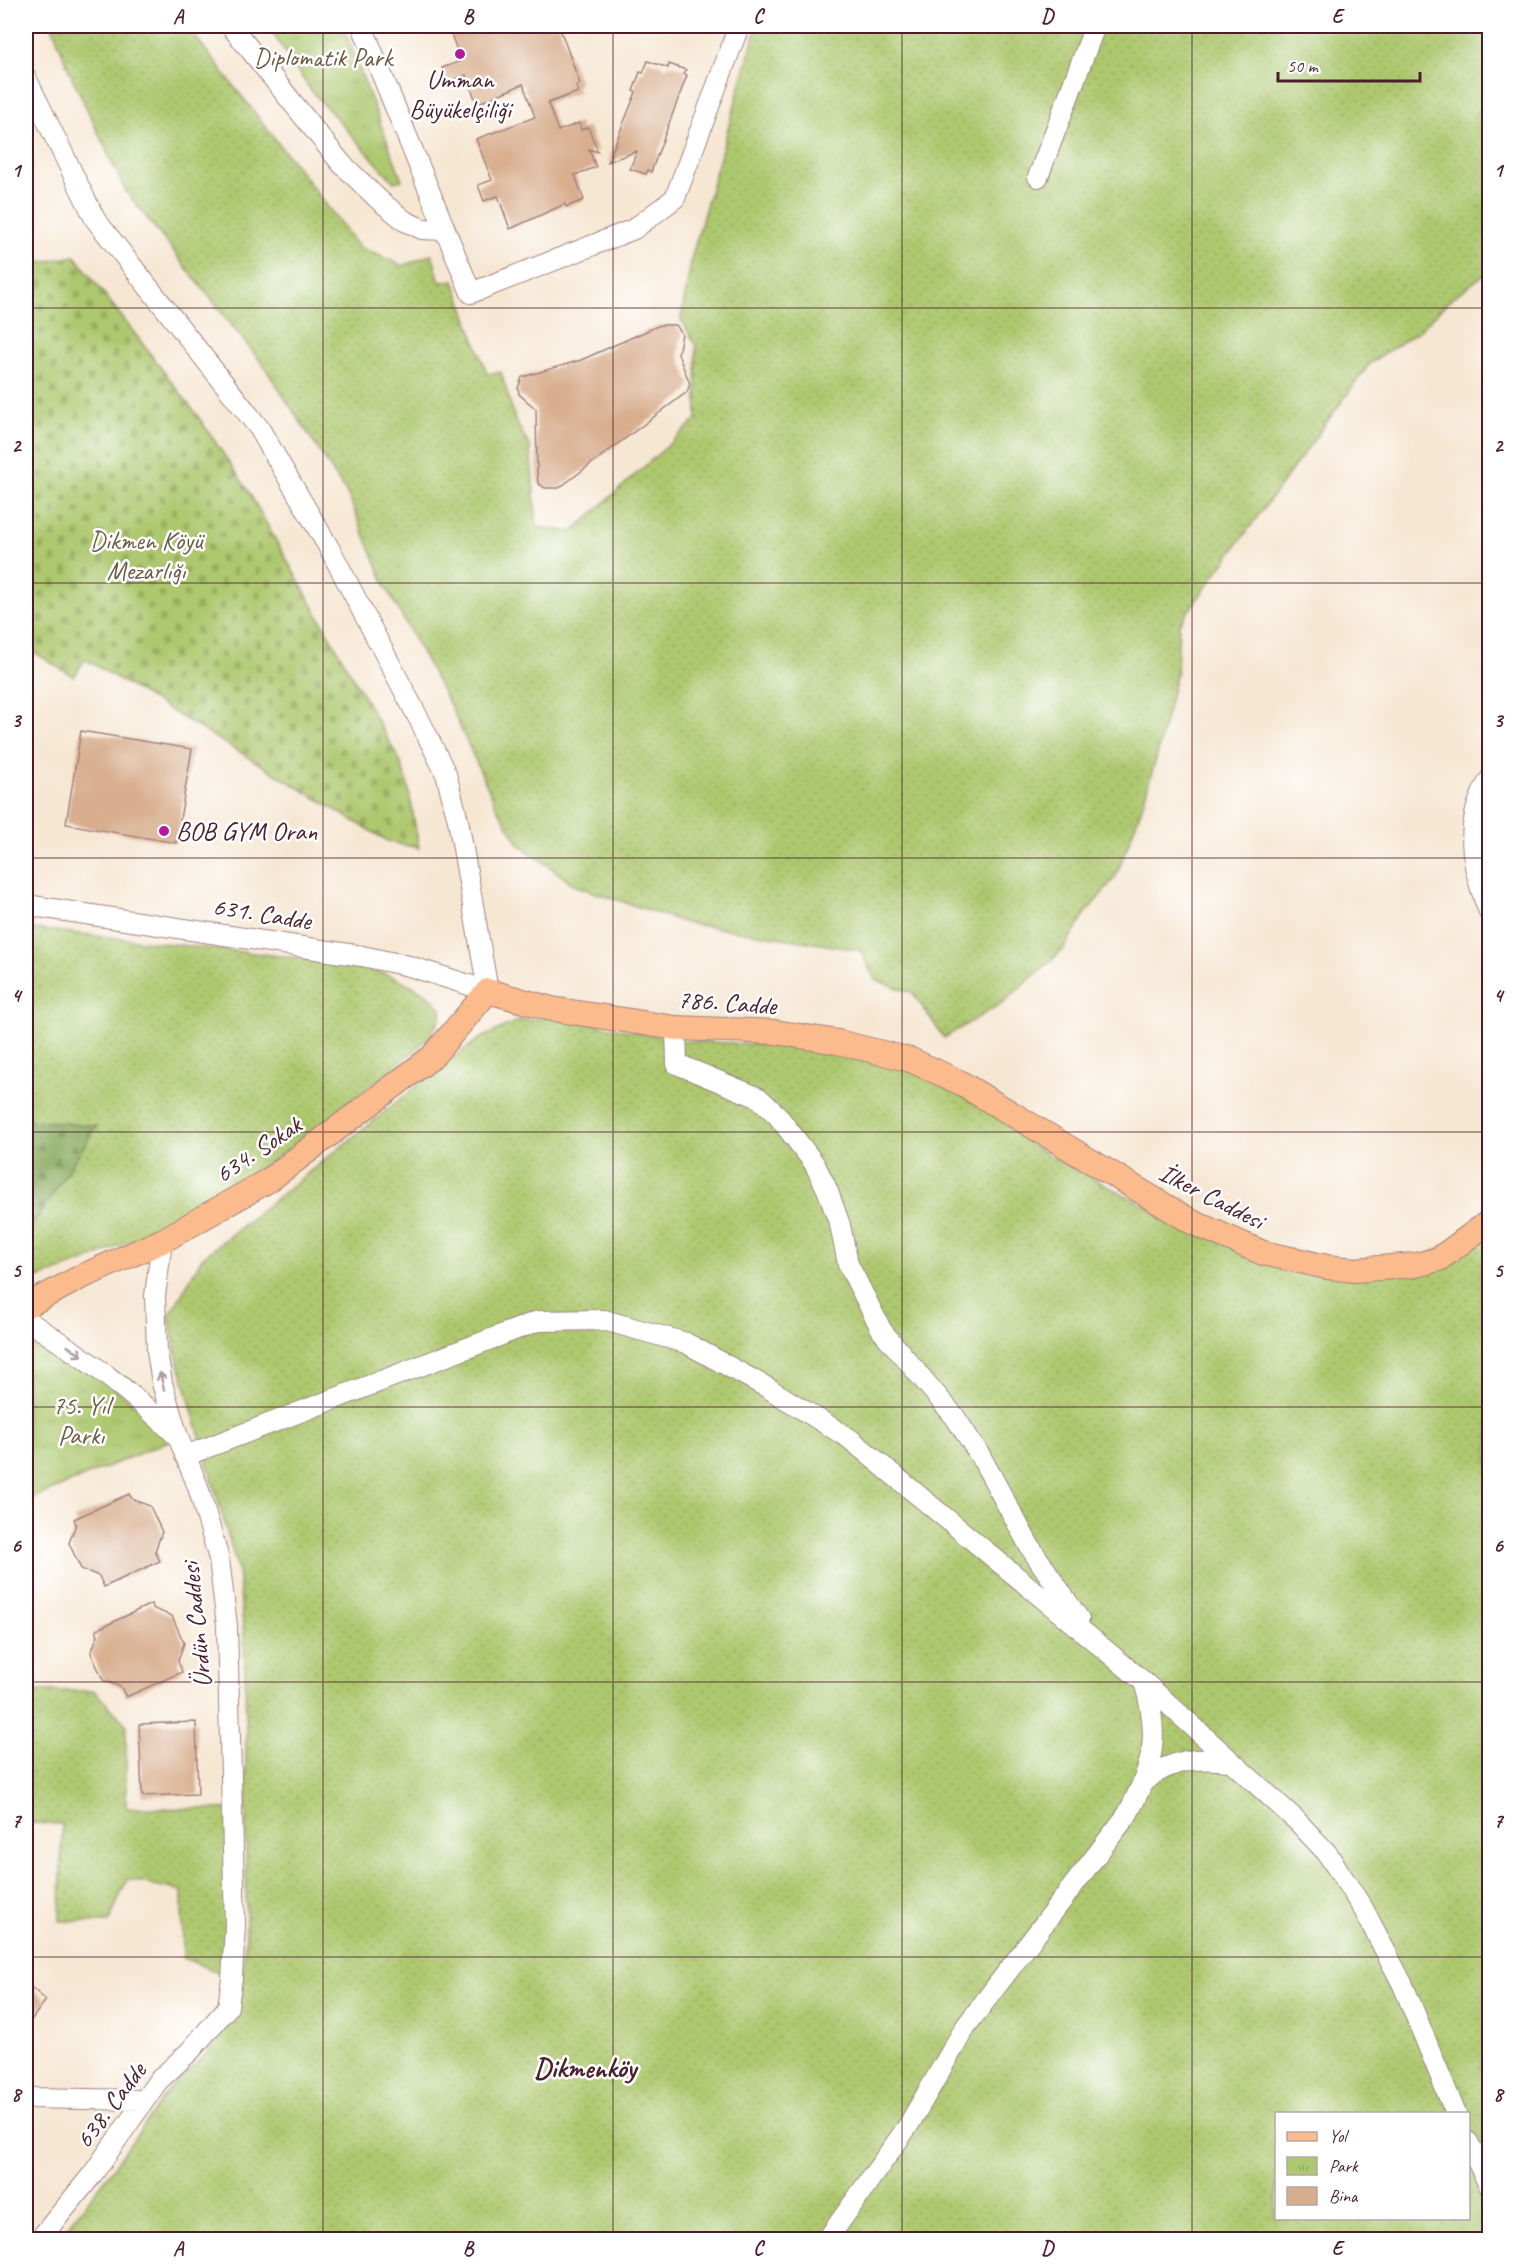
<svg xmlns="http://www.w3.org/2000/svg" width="1515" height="2265" viewBox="0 0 1515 2265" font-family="Caveat,sans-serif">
<defs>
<pattern id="grass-dots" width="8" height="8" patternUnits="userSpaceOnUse" patternTransform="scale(1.5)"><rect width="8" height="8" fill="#adc86e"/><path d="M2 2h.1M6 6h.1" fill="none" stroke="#96ab5f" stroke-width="1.8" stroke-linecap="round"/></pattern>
<pattern id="forest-firs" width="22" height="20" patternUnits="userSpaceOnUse" patternTransform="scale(1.5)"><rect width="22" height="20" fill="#8aac61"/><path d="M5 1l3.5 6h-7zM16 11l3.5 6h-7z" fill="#738b50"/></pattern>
<pattern id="cemetery-stones" width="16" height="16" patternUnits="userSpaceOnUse" patternTransform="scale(1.5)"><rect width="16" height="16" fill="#adc86e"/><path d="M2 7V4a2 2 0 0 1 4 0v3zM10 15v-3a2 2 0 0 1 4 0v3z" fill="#96ab5f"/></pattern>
<pattern id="park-tufts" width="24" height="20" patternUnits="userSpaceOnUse" patternTransform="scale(1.5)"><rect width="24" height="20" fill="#adc86e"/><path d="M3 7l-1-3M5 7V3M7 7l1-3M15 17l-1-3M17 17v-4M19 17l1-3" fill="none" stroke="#96ab5f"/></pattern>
</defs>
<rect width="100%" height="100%" fill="#fff"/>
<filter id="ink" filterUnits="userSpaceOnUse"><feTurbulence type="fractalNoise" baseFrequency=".0167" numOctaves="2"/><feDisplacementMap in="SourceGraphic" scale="12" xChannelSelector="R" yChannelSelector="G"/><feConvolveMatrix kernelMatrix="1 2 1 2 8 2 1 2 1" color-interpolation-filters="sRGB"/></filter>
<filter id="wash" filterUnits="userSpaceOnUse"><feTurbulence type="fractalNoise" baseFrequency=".008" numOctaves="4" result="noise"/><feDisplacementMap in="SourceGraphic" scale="24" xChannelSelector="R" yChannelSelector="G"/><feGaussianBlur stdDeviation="1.35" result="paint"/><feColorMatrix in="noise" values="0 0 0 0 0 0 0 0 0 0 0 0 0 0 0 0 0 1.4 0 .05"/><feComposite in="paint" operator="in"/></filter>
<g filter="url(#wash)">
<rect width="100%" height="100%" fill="#f6e7d3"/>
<path fill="url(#grass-dots)" stroke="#7c744c" stroke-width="1.5" fill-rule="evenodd" d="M 52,26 L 187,26 L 359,247 L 403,266 L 432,254 L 440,282 L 454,281 L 487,374 L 501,372 L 515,420 L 530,447 L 537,527 L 572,532 L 697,419 L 696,346 L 681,319 L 692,256 L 757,26 L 1489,26 L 1489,271 L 1452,298 L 1419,331 L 1370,363 L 1179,624 L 1177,671 L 1157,755 L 1141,810 L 1116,876 L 1085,914 L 1063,950 L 1005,1001 L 944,1038 L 913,993 L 875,980 L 860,950 L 686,923 L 576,886 L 520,845 L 497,808 L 451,707 L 385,585 L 348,495 L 264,366 L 125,190 L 70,73 Z
M 26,928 L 352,964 C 378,971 429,986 442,1011 C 438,1029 425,1041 411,1054 C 362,1093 314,1132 263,1167 C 191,1217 108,1255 26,1282 L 26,1235 L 96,1126 L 26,1120 Z
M 558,1017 L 683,1041 L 782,1045 L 845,1055 L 918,1073 L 986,1109 L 1036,1148 L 1202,1236 L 1403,1269 L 1489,1221 L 1489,2239 L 57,2240 L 103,2182 L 170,2088 L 202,2058 L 238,2013 L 241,1989 L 246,1936 L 246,1722 L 244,1636 L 238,1570 L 177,1357 L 169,1317 L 202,1258 L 439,1068 L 479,1039 L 519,1020 ZM 1276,2114 L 1468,2114 L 1468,2218 L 1276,2218 Z
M 28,1691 L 94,1691 L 126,1724 L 126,1808 L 233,1809 L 232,1978 L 183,1958 L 182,1891 L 127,1879 L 109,1922 L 60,1921 L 62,1824 L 26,1823 L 26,1693 Z"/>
<path fill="url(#forest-firs)" stroke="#6a6646" stroke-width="1.5" d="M 26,1120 L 97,1126 L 26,1235 Z"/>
<path fill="url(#cemetery-stones)" stroke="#7c744c" stroke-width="1.5" d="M 75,256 L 197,415 L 247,489 L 400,761 L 408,786 L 419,848 L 389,842 L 85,659 L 74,677 L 26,647 L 26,259 L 39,263 Z"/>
<path fill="url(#park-tufts)" stroke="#7c744c" stroke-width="1.5" d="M 268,26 L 343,26 L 402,180 L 394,182 L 309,88 Z
M 26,1320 L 178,1437 L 26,1501 Z"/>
<g id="blocks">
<path fill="#d8ae8e" d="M 448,26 L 559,26 L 580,84 L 576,86 L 578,92 L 548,103 L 558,131 L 579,123 L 581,130 L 588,127 L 598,152 L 589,149 L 596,167 L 575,175 L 584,200 L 566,207 L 565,204 L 510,229 L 498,196 L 484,201 L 478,185 L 492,180 L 476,139 L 535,117 L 523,84 L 477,104 L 466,75 L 447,82 L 442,68 L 461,61 Z
M 648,61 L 668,68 L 669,64 L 686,70 L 684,74 L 687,75 L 651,172 L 648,170 L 646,174 L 630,169 L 637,151 L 608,162 L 636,92 L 633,91 L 640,72 L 643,73 Z
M 660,325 L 676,325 L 682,334 L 678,354 L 690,384 L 687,392 L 559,488 L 545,488 L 538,483 L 537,472 L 536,409 L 519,394 L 518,388 L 522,377 L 581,360 Z
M 81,731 L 192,749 L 176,843 L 66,824 Z
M 129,1494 L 132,1499 L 150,1506 L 162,1532 L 155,1551 L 160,1561 L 104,1587 L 99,1576 L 81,1569 L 69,1543 L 76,1524 L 74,1519 Z
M 151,1604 L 154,1609 L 172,1616 L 184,1643 L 178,1661 L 182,1672 L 126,1697 L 121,1687 L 103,1680 L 91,1653 L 98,1635 L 96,1630 Z
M 196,1722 L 198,1794 L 142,1796 L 139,1724 Z
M 26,1983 L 46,2000 L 26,2027 Z"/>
</g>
</g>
<g filter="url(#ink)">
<use href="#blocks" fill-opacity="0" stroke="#a0837f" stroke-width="1.5"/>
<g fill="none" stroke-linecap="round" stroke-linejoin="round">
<g stroke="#a0837f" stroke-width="22">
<path id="minor" d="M 231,26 L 341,163 L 379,200 L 405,221 L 422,229 L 445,230
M 362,26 L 471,293 L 634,229 L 675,198 L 739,26
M 26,78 L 95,219 L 259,428 L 332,553 L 422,725 L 446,774 L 458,820 L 488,991
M 1038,177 L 1095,26
M 1490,779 C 1462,824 1471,867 1490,914
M 26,905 L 362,956 L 409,966 L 488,991
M 676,1028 L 677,1064 L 759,1098 L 777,1115 L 814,1163 L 827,1189 L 840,1225 L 848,1264 L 882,1331 L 955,1417 L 981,1457 L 1030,1547 L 1079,1619
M 26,1320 C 82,1356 128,1388 176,1435
M 185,1456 L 538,1321 L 604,1320 L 686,1343 L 768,1388 L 850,1439 L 1144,1682 C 1161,1736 1153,1767 1127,1815 L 966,2026 L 908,2126 L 827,2240
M 1145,1683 L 1296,1820 L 1327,1853 L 1364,1910 L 1403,1985 L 1456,2114
M 1146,1780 C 1172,1759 1198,1757 1230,1761
M 26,2098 L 144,2100
M 1468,2142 L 1490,2187
M 39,2240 L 92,2175 L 158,2081 L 190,2051 L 228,2007 L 232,1978 L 235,1926 L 227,1626 L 219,1559 L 198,1487 L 178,1437 L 162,1383 L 157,1351 L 155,1296 L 162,1241"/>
</g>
<g stroke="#a0837f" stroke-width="26">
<path id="major" d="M 26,1306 L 81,1277 L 162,1241 L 269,1180 L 432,1057 L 488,991 L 552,1009 L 676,1028 L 775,1032 L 838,1042 L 911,1060 L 959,1082 L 1192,1222 L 1263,1253 L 1327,1267 L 1355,1270 L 1416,1265 L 1439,1259 L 1490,1221"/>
</g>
<use href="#minor" stroke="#fff" stroke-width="20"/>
<use href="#major" stroke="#fbbb8c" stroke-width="24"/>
</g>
<defs><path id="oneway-shaft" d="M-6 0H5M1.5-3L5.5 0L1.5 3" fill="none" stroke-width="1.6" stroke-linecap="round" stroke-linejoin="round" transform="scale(1.5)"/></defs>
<g stroke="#ae9aa0">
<use href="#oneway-shaft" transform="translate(75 1351) rotate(34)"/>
<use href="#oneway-shaft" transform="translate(162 1381) rotate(-103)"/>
</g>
</g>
<path fill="none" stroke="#4a1f2b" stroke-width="1.5" stroke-opacity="0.55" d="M 323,26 L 323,2240M 613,26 L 613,2240M 902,26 L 902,2240M 1192,26 L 1192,2240M 26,308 L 1490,308M 26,583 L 1490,583M 26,858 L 1490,858M 26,1132 L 1490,1132M 26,1407 L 1490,1407M 26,1682 L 1490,1682M 26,1957 L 1490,1957"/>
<g fill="#b5179e" stroke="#fff" stroke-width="2">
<circle cx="460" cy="54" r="6"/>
<circle cx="164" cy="831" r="6"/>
</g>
<g text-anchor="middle" stroke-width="5" stroke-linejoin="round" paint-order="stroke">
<g font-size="26" fill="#6d5a42" stroke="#fff">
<text x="323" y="66">Diplomatik Park</text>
<text x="146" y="549">Dikmen Köyü<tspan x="146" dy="30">Mezarlığı</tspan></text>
<text x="81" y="1414">75. Yıl<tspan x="81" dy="30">Parkı</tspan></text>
</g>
<g font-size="26" fill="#4a1f2b" stroke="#fff">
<text x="460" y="88">Umman<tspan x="460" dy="30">Büyükelçiliği</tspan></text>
<text x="176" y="840" text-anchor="start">BOB GYM Oran</text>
</g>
<g font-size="26" fill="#4a1f2b" stroke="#fff">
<text transform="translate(262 913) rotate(9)" y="9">631. Cadde</text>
<text transform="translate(727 1002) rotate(4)" y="9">786. Cadde</text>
<text transform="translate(258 1149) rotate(-34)" y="9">634. Sokak</text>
<text transform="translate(1212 1196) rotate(27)" y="9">İlker Caddesi</text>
<text transform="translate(196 1625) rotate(-96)" y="9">Ürdün Caddesi</text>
<text transform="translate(110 2105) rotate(-53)" y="9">638. Cadde</text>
</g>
<g font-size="28" font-weight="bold" fill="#4a1f2b" stroke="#fff">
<text x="585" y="2077">Dikmenköy</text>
</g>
</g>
<rect width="1515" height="2265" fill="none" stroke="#fff" stroke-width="66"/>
<rect x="1275" y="2112" width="195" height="108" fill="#ffffff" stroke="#b7a5aa" stroke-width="1.5"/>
<rect x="1287" y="2132" width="30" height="9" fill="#fbbb8c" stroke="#b7a5aa" stroke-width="1.5"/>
<text x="1329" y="2142" font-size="18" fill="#4a1f2b">Yol</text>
<rect x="1287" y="2157" width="30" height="18" fill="url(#park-tufts)" stroke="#b7a5aa" stroke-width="1.5"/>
<text x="1329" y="2172" font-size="18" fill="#4a1f2b">Park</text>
<rect x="1287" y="2187" width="30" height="18" fill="#d8ae8e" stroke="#b7a5aa" stroke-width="1.5"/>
<text x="1329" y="2202" font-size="18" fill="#4a1f2b">Bina</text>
<path d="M1278 72v9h142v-9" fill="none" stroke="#4a1f2b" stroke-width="3"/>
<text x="1287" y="72" font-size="18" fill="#4a1f2b" stroke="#ffffff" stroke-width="4.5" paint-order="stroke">50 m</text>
<rect x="33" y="33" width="1449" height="2199" fill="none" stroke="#4a1f2b" stroke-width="2"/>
<g font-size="20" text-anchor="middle" font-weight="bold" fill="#4a1f2b">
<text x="178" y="23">A</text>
<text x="468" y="23">B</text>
<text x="758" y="23">C</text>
<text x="1047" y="23">D</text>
<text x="1337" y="23">E</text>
<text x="16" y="177">1</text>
<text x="1498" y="177">1</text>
<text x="16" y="452">2</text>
<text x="1498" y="452">2</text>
<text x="16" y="727">3</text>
<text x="1498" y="727">3</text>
<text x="16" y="1002">4</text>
<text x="1498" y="1002">4</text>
<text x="16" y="1277">5</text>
<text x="1498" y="1277">5</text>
<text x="16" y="1552">6</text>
<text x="1498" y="1552">6</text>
<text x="16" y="1827">7</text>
<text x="1498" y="1827">7</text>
<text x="16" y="2101">8</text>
<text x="1498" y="2101">8</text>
<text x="178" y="2255">A</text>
<text x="468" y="2255">B</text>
<text x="758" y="2255">C</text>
<text x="1047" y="2255">D</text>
<text x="1337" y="2255">E</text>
</g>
</svg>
